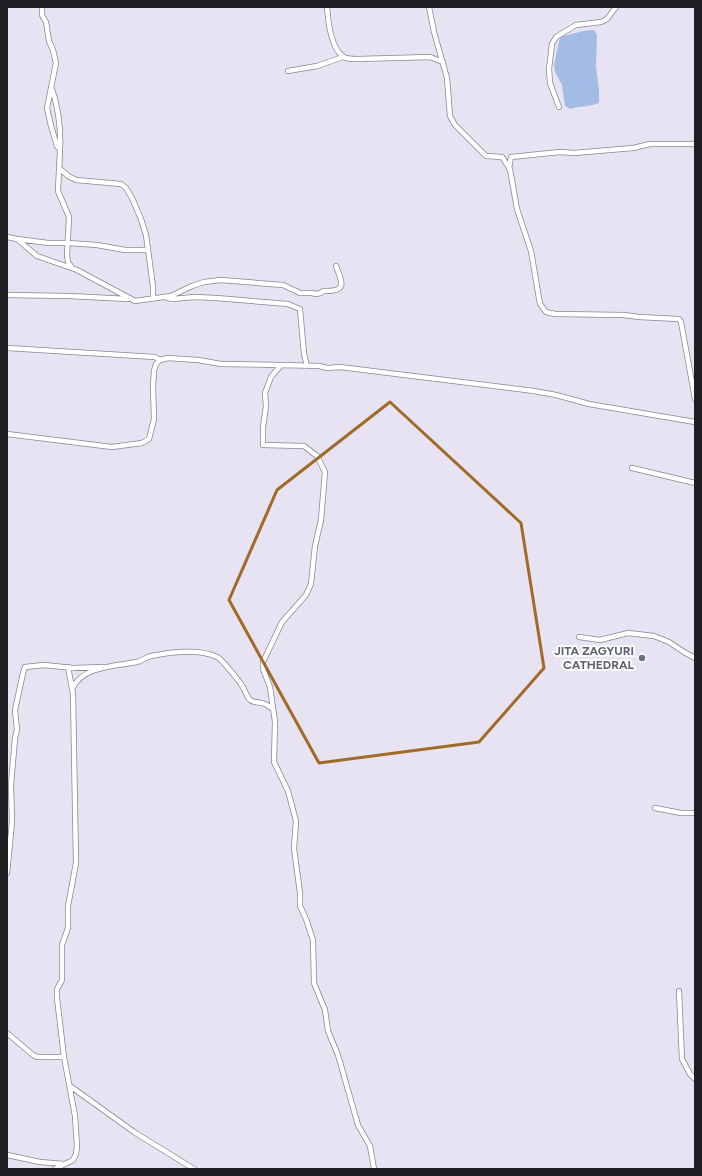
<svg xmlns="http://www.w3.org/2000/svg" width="702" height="1176" viewBox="0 0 702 1176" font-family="Figtree,sans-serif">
<rect width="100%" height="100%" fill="#e7e3f2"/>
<path fill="#a3bce3" d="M 594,30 L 597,35 L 596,66 L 599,90 L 599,103 C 589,107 579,106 570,109 L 565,106 L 562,85 L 555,72 L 554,65 L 560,37 L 583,31 Z"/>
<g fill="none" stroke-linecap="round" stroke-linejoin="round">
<g stroke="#898693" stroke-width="6">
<path id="minor" d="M 42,7 L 42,15 L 46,22 L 49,41 L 53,50 L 56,63 L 47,108 L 51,126 L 57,146 L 60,150 L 58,191 L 69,217 L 67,255 L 68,262 L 72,268
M 327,7 C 328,21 331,52 346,58 C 350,59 354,59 358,59 L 430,57 L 443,62
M 429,7 L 434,32 L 447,78 L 450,116 L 455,125 L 486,156 L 502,157 L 510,169 L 517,209 L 531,251 L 540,304 L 546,312 L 555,314 L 624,315 L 639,317 L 679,319 L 681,322 L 695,399
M 288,71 L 317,66 L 343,57
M 52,89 C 59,110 61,129 60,150
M 559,107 L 550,83 L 549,69 L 552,44 L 556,37 L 576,25 L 601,22 L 607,19 L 616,7
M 59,168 L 68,176 L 76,180 L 121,184 L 126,188 L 132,198 L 141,219 L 146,235 L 153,286 L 153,298
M 509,168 L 511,157 L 560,152 L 574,153 L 633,148 L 650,144 L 695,144
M 7,237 L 17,239 L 37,256 L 77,270 L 135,301 L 171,296 L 192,286 L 204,282 L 221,280 L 283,285 L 300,293 L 312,293 L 316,294 L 321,293 L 323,291 C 347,292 343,284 336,266
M 17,239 L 48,243 L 68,243 L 97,245 L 125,250 L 148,250
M 7,295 L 69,296 L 128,299
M 167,298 L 173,299 L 194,297 L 216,298 L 288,304 L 300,309 L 304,354 L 307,366
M 7,348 L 155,357 L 160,360
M 7,434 L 112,447 L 142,443 L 149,439 L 154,419 L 153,387 L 154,371 L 156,364 L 160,360 L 168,358 L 198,360 L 221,364 L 281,365
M 632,468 L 695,483
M 579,637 L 600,640 L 628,633 L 654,636 L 669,642 L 684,652 L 695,658
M 72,689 C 82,666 116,666 137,662 C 142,661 146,657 151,656 C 171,652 198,648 217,657 C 221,658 240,682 243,687 C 245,691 247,697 250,700 C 254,703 260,702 265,704 C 267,705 270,707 273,709
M 655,808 L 681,813 L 695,813
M 7,873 L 12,822 L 11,785 L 15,738 L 17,730 L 15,710 L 23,673 L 25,667 L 44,665 L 73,668 L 105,667
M 679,991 L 682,1059 L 690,1074 L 695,1079
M 7,1033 L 33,1055 L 37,1057 L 64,1057
M 70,1086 L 134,1132 L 194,1169
M 7,1155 L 40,1162 L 64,1164
M 55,1169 L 73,1160 L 76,1154 L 77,1146 L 75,1116 L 64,1057 L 57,998 L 57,989 L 62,980 L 62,945 L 68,928 L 68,906 L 76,863 L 73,694 L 68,667
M 374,1169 L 370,1146 L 358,1125 L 338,1055 L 328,1031 L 325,1010 L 314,983 L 313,940 L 306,919 L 300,906 L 300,893 L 294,848 L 296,821 L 288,791 L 274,762 L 275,722 L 270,687 L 263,669 L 263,662 L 282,622 L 306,595 L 311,584 L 315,546 L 321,520 L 325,472 L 317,456 L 304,446 L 263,445 L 263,427 L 266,406 L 265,393 L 271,377 L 281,365 L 319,366 L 328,368 L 340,367 L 534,391 L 556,395 L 589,404 L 695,422"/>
</g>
<use href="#minor" stroke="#fff" stroke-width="4.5"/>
</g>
<path fill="none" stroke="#a26a27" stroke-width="3" stroke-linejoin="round" d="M 390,402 L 521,523 L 544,668 L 479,742 L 319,763 L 229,600 L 277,490 Z"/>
<circle fill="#6b7280" stroke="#fff" stroke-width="1.5" cx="642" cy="658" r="4"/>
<g text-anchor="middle" stroke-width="4" stroke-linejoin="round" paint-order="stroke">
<g font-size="12" font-weight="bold" fill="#5b616d" stroke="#fff" text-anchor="end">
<text x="634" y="655">JITA ZAGYURI<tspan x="634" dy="14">CATHEDRAL</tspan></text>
</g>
</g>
<rect width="702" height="1176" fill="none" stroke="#1f1e23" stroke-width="16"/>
</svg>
